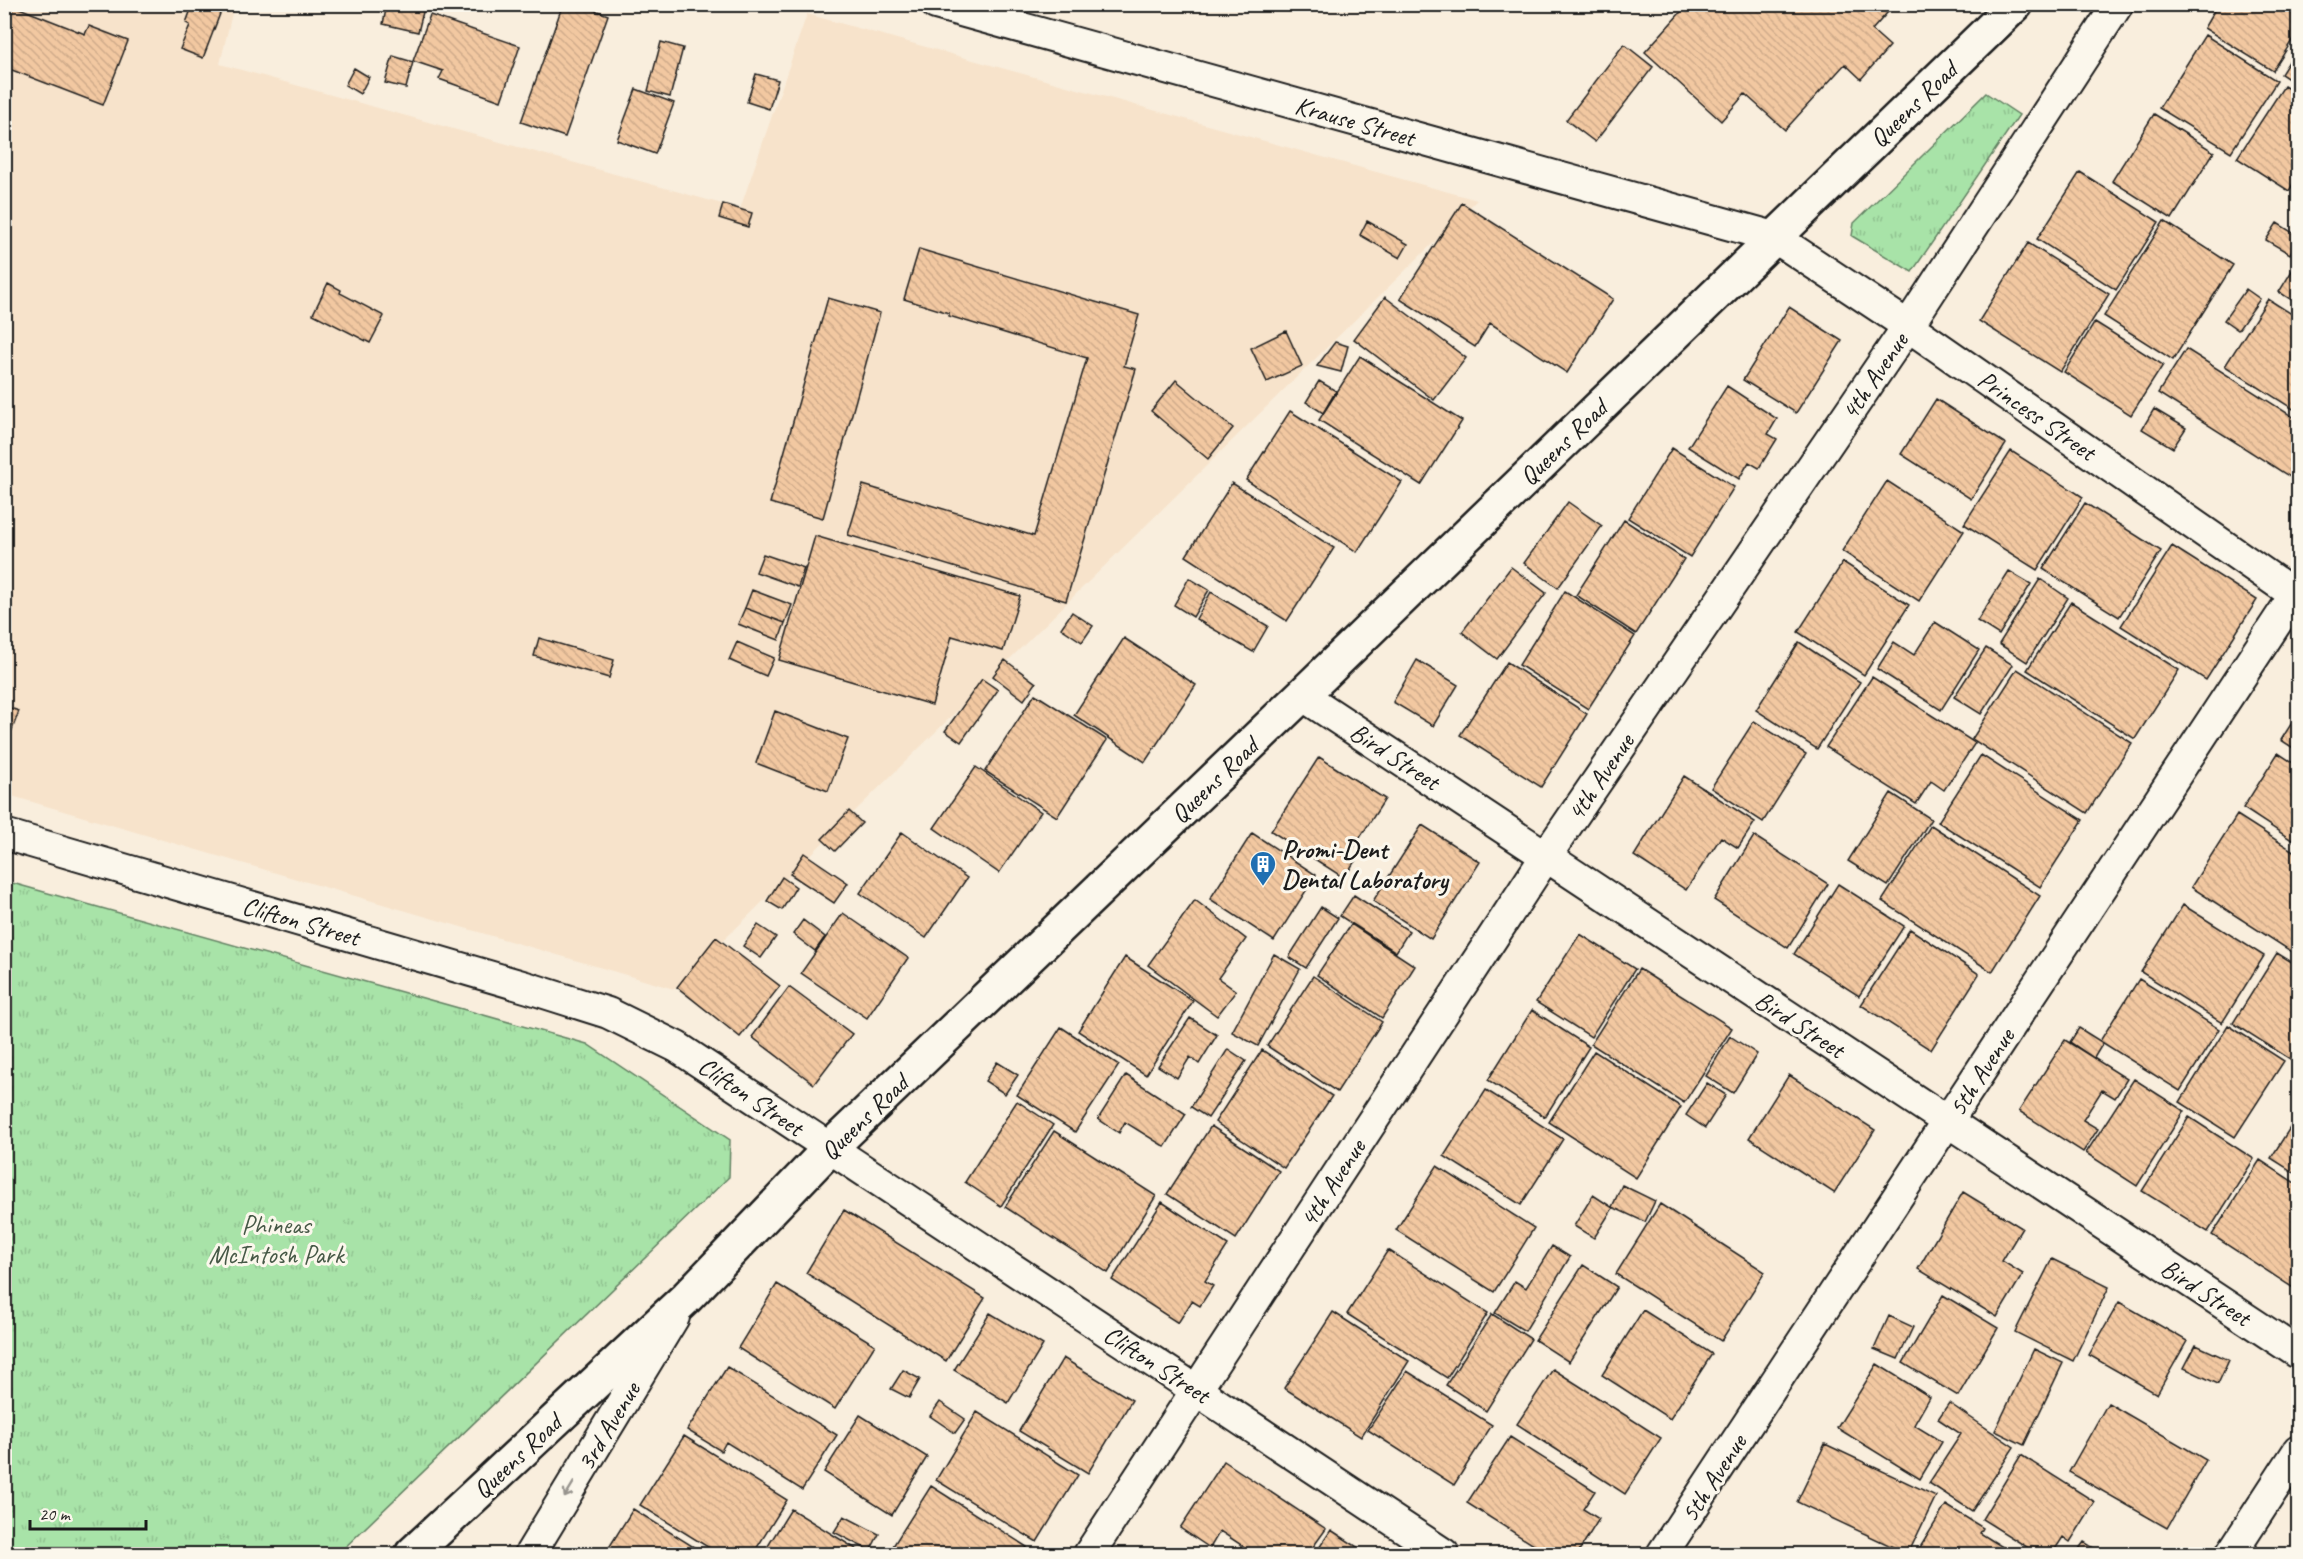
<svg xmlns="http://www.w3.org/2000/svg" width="2303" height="1559" viewBox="0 0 2303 1559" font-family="Caveat,sans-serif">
<defs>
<pattern id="grass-tufts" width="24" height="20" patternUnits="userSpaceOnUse" patternTransform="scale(1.5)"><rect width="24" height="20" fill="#a8e3a8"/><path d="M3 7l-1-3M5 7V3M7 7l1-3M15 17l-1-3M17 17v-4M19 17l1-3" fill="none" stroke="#90c290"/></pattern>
<pattern id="building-back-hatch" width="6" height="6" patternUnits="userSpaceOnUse" patternTransform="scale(1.5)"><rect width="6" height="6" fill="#f2c8a1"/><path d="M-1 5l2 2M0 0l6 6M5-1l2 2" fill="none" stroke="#cfab8a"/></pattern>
</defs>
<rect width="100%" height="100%" fill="#f9eedd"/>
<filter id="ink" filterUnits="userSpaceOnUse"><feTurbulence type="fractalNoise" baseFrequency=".0167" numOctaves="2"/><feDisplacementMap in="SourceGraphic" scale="12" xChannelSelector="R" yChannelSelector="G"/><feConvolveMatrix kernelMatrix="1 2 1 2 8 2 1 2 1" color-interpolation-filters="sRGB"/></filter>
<g filter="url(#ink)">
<path fill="#f7e3cb" d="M 4,5 L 234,5 L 220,64 L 740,209 L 807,14 L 1477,200 L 674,989 L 5,794 Z"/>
<path fill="url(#grass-tufts)" stroke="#628062" stroke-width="1.5" d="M 1986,93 L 2019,115 L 1912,272 L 1852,236 L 1854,223 Z
M 5,881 L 587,1044 L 730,1140 L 729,1177 L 338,1554 L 5,1554 Z"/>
<path fill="url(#building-back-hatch)" stroke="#1c1c1c" stroke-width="1.5" d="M 193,4 L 223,6 L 203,58 L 180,49 L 190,25 L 186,23 Z
M 387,4 L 425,4 L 418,32 L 383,24 Z
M 563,4 L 578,4 L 608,15 L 565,137 L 521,122 Z
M 1688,4 L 1895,4 L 1872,30 L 1890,46 L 1861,79 L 1845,64 L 1785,130 L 1745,94 L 1721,121 L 1645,52 Z
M 2218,4 L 2298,4 L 2298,31 L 2273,71 L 2204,28 Z
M 14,6 L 85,34 L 89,26 L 128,41 L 103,105 L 4,67 L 4,31 Z
M 430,15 L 520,46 L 501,101 L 439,79 L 443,71 L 413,61 Z
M 2205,35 L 2277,81 L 2231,152 L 2159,108 Z
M 661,42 L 683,48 L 670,97 L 648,91 Z
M 1624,44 L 1653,67 L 1595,142 L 1566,120 Z
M 2298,47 L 2298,85 L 2281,74 Z
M 393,56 L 413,62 L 406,88 L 385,83 Z
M 354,68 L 369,77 L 360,94 L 345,85 Z
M 756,74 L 778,80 L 769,109 L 747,102 Z
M 2284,86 L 2298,95 L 2298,176 L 2289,191 L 2237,158 Z
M 636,89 L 674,103 L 655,154 L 617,140 Z
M 2154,114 L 2214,152 L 2172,219 L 2112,181 Z
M 2080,172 L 2159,222 L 2116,290 L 2037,239 Z
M 1462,203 L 1613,299 L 1567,373 L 1490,323 L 1475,347 L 1400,299 Z
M 723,204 L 752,213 L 748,227 L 719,218 Z
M 1367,221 L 1408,244 L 1400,258 L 1360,235 Z
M 2164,221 L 2233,265 L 2173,360 L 2104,316 Z
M 2277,223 L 2298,236 L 2290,254 L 2266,240 Z
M 2028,243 L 2109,294 L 2060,372 L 1979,321 Z
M 919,249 L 1139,315 L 1124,366 L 1136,369 L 1066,601 L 848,535 L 863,485 L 1034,536 L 1087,358 L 949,316 L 949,313 L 904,299 Z
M 2298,261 L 2298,304 L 2279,292 Z
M 328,283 L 341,290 L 340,293 L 384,316 L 370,343 L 313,314 Z
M 2246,289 L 2260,299 L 2238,330 L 2224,320 Z
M 1385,297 L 1466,358 L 1434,400 L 1354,339 Z
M 828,298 L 880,313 L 823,518 L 770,503 Z
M 2268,299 L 2298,318 L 2298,412 L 2225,366 Z
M 1789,307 L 1842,341 L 1796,413 L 1743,380 Z
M 2095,322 L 2163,365 L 2131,415 L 2064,372 Z
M 1286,331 L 1302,366 L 1267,382 L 1251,348 Z
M 1335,342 L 1348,346 L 1341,372 L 1317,366 Z
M 2186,349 L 2298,420 L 2298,482 L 2158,393 Z
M 1360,356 L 1462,421 L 1421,485 L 1319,420 Z
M 1176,380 L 1233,428 L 1208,459 L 1151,411 Z
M 1319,381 L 1336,391 L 1323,413 L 1306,402 Z
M 1727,386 L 1777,419 L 1768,434 L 1777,439 L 1759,468 L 1749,462 L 1739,479 L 1688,447 Z
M 1936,399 L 2006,444 L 1971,499 L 1901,454 Z
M 2154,409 L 2186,428 L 2173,448 L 2142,429 Z
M 1290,411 L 1402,482 L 1357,552 L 1246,480 Z
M 1672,448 L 1734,487 L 1690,557 L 1628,518 Z
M 2011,451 L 2083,497 L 2037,570 L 1964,524 Z
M 1887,481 L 1964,531 L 1919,601 L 1842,551 Z
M 1232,483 L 1334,548 L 1287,621 L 1186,556 Z
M 1568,502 L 1602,526 L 1558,588 L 1524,563 Z
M 2085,503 L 2161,551 L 2119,617 L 2043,569 Z
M 1624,520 L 1684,559 L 1636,634 L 1576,595 Z
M 815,536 L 1020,596 L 1003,651 L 952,636 L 932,705 L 779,660 Z
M 2172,546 L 2257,600 L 2206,680 L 2121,626 Z
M 763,554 L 804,568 L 798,587 L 756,572 Z
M 1843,562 L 1909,605 L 1864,675 L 1798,632 Z
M 1511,567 L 1546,593 L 1497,659 L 1462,632 Z
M 2009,571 L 2031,584 L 1999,635 L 1977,621 Z
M 1189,578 L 1209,590 L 1193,617 L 1174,605 Z
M 2040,579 L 2068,598 L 2027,662 L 1999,644 Z
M 752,590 L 792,605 L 785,623 L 745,608 Z
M 1565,591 L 1635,636 L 1588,709 L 1519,665 Z
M 1211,592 L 1268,626 L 1253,652 L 1196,619 Z
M 2071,602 L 2179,670 L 2135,739 L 2027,670 Z
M 745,608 L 785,623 L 779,640 L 738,624 Z
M 1072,612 L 1093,626 L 1082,642 L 1061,628 Z
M 1935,622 L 1979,650 L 1941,710 L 1877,669 L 1894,642 L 1914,655 Z
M 539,638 L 614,660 L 609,678 L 534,656 Z
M 1124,638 L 1196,685 L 1145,762 L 1074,715 Z
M 737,642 L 774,658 L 766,676 L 729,660 Z
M 1799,642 L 1860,682 L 1817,749 L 1756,710 Z
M 1986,648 L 2013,665 L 1981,714 L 1954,697 Z
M 1005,660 L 1036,683 L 1024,700 L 993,676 Z
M 1417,660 L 1458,685 L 1433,726 L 1393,702 Z
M 1507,662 L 1587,714 L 1541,787 L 1460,735 Z
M 2017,669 L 2132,743 L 2087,813 L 1972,739 Z
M 1872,677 L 1975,743 L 1944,790 L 1931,781 L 1916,804 L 1826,747 Z
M 982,679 L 998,690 L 961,742 L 945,731 Z
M 1035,694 L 1107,740 L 1057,817 L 985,771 Z
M 4,706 L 19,711 L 9,738 L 4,737 Z
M 775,711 L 848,739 L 828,791 L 756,763 Z
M 2298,713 L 2298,751 L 2281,740 Z
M 1754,721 L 1806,754 L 1763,822 L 1711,788 Z
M 2278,753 L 2298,766 L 2298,844 L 2243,808 Z
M 1981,755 L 2083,820 L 2040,887 L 1938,822 Z
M 1319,757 L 1385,799 L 1350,853 L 1357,858 L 1344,878 L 1271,831 Z
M 976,767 L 1041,812 L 999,873 L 934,828 Z
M 1684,776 L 1755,822 L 1738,848 L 1721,837 L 1686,890 L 1634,856 Z
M 1891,793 L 1931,819 L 1888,886 L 1848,861 Z
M 849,811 L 862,823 L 835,851 L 822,839 Z
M 2237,815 L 2298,854 L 2298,942 L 2292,952 L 2191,887 Z
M 1422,825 L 1480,862 L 1431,939 L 1373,901 Z
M 1931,825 L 2040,896 L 1992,972 L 1882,901 Z
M 902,832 L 967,878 L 926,938 L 860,893 Z
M 1252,833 L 1316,875 L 1274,941 L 1210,899 Z
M 1754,836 L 1828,884 L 1788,948 L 1714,900 Z
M 804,853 L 848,883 L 834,903 L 790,874 Z
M 782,877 L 796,887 L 782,910 L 767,901 Z
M 1838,884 L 1904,926 L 1859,996 L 1794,954 Z
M 1354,895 L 1409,931 L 1396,952 L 1340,916 Z
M 1195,900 L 1246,939 L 1218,978 L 1236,991 L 1217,1016 L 1148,965 Z
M 2183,905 L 2264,956 L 2222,1023 L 2141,972 Z
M 1321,907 L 1338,918 L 1306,968 L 1289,957 Z
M 843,913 L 908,958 L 867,1018 L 801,973 Z
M 803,920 L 825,937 L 815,951 L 793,934 Z
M 1351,924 L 1415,966 L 1382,1018 L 1317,975 Z
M 758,925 L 776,937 L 761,958 L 743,946 Z
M 1910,929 L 1979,974 L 1931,1050 L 1861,1005 Z
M 1580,934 L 1635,969 L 1591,1037 L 1536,1002 Z
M 716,937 L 780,986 L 740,1037 L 677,987 Z
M 2277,953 L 2298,966 L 2298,1064 L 2233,1023 Z
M 1274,954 L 1300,969 L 1258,1046 L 1232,1032 Z
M 1125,957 L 1193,1001 L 1146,1075 L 1078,1031 Z
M 1639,969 L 1732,1028 L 1684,1103 L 1591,1044 Z
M 1313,976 L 1382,1022 L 1337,1092 L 1267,1046 Z
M 2139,979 L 2219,1029 L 2180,1091 L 2100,1041 Z
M 789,987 L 852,1034 L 814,1084 L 752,1037 Z
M 1532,1010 L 1589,1047 L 1545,1117 L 1488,1080 Z
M 1190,1018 L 1217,1035 L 1199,1064 L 1190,1057 L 1177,1078 L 1158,1066 Z
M 2228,1025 L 2284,1061 L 2235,1137 L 2180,1102 Z
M 1061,1027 L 1119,1065 L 1075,1132 L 1017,1095 Z
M 2079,1028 L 2103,1043 L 2094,1058 L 2070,1042 Z
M 1730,1036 L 1757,1054 L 1733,1093 L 1706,1076 Z
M 2065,1040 L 2127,1079 L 2115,1098 L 2102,1090 L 2083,1120 L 2098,1129 L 2083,1152 L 2019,1111 Z
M 1228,1049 L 1246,1061 L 1208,1118 L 1191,1107 Z
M 1262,1050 L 1332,1096 L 1284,1168 L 1215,1122 Z
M 1594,1051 L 1681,1107 L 1636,1178 L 1549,1122 Z
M 997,1062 L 1018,1075 L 1005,1094 L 985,1081 Z
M 1126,1075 L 1186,1114 L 1165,1147 L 1125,1122 L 1119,1133 L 1098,1119 Z
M 1789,1075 L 1875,1130 L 1834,1193 L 1749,1138 Z
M 2134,1079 L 2184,1111 L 2137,1186 L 2086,1153 Z
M 1707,1083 L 1726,1095 L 1705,1128 L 1686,1115 Z
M 1486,1090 L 1563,1139 L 1521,1205 L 1444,1156 Z
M 1017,1101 L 1053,1125 L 1001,1206 L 965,1182 Z
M 2298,1115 L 2298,1175 L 2271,1158 Z
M 2189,1117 L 2254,1159 L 2208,1232 L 2142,1191 Z
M 1211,1126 L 1279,1171 L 1236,1239 L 1167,1194 Z
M 1054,1131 L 1156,1196 L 1108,1273 L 1005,1207 Z
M 2260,1160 L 2298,1185 L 2298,1291 L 2212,1235 Z
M 1437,1166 L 1534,1228 L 1494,1292 L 1396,1230 Z
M 1622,1185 L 1655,1201 L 1645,1222 L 1612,1207 Z
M 1963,1192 L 2022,1228 L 2002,1261 L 2023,1274 L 1997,1317 L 1918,1269 Z
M 1593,1195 L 1613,1208 L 1594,1238 L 1574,1226 Z
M 1162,1202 L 1228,1245 L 1205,1281 L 1213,1286 L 1200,1306 L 1192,1301 L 1178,1323 L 1112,1280 Z
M 1660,1204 L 1765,1272 L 1721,1341 L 1616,1274 Z
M 844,1210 L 985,1298 L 946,1361 L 806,1273 Z
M 1552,1246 L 1570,1257 L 1525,1331 L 1495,1313 L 1515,1281 L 1526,1288 Z
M 1388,1250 L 1488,1313 L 1447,1378 L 1347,1314 Z
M 2052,1259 L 2109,1287 L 2073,1361 L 2015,1332 Z
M 1583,1265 L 1617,1287 L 1569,1362 L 1535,1340 Z
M 777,1284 L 875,1345 L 835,1409 L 738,1348 Z
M 1943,1295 L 1998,1328 L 1958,1396 L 1903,1363 Z
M 2119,1302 L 2187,1341 L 2157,1394 L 2089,1355 Z
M 1643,1310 L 1712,1354 L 1670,1419 L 1602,1375 Z
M 1333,1312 L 1409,1361 L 1361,1437 L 1284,1388 Z
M 990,1313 L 1043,1345 L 1008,1403 L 954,1370 Z
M 1492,1314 L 1531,1339 L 1486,1411 L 1446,1385 Z
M 1889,1316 L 1913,1327 L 1898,1359 L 1874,1349 Z
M 2196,1345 L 2229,1360 L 2218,1384 L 2184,1368 Z
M 2034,1349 L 2063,1363 L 2024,1445 L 1995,1431 Z
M 1063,1358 L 1132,1400 L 1088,1473 L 1019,1431 Z
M 1877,1364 L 1930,1397 L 1914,1425 L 1942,1442 L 1920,1479 L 1837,1428 Z
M 727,1367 L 837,1435 L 802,1490 L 726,1442 L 721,1451 L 687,1430 Z
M 1553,1369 L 1661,1438 L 1625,1494 L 1517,1424 Z
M 903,1370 L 920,1379 L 909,1398 L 891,1389 Z
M 1407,1371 L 1492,1425 L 1454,1485 L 1368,1430 Z
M 940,1402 L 965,1419 L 955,1433 L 930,1416 Z
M 1949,1403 L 2014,1447 L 1972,1511 L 1929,1483 L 1961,1434 L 1938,1419 Z
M 2108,1403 L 2206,1460 L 2167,1528 L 2069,1472 Z
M 977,1412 L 1078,1475 L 1037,1542 L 936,1480 Z
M 860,1415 L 927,1457 L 892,1515 L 824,1472 Z
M 684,1436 L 787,1500 L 753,1554 L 719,1554 L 640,1505 Z
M 1510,1437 L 1595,1491 L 1583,1509 L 1599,1519 L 1577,1554 L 1548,1554 L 1467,1503 Z
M 1825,1444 L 1936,1496 L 1908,1554 L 1797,1502 Z
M 2021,1455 L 2095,1502 L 2070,1542 L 2063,1537 L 2052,1554 L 2038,1554 L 1982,1519 Z
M 1224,1461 L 1326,1529 L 1308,1554 L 1255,1554 L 1220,1531 L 1210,1548 L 1180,1528 Z
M 931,1486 L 1027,1547 L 1022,1554 L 888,1554 Z
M 1946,1505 L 1983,1528 L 1980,1533 L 2014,1554 L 1916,1554 Z
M 633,1509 L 705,1554 L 605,1554 Z
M 791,1509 L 861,1552 L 859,1554 L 763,1554 Z
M 844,1516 L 879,1534 L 870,1551 L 834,1532 Z
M 1331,1530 L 1368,1554 L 1315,1554 Z
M 2084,1542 L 2103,1554 L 2075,1554 Z"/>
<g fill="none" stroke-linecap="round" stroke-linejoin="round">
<g stroke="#1c1c1c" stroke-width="34">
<path id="street" d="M 936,4 L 1774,237 L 1908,326 L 2298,597
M 1302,695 L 2298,1353
M 4,834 L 529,988 L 608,1013 L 677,1047 L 1444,1554
M 530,1554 L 674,1317
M 1089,1554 L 1546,856 L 1908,326 L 2118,4
M 1662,1554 L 2298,590
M 2231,1554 L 2298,1451"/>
</g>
<g stroke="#1c1c1c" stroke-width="38">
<path id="secondary" d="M 412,1554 L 687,1297 L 830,1148 L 1302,695 L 2016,4"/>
</g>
<use href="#street" stroke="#fbf7ec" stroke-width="30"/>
<use href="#secondary" stroke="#fbf7ec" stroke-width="33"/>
</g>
<defs><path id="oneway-shaft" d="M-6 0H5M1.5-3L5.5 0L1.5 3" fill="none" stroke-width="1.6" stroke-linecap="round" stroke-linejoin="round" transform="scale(1.5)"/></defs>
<use stroke="#97948e" href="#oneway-shaft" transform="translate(569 1490) rotate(121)"/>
</g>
<defs>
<g id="building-pin" transform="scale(1.35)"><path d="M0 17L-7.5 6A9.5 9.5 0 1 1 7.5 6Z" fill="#1f6fb2" stroke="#fbf7ec"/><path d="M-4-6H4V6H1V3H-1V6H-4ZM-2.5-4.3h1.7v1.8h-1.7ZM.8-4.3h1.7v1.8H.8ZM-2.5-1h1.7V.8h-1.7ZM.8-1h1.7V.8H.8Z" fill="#fff"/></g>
</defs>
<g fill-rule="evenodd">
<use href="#building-pin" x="1263" y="864"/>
</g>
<g text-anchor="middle" stroke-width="6" stroke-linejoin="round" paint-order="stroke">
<g font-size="26" fill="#1c1c1c" stroke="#fbf7ec">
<text transform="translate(1913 104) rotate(-44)" y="9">Queens Road</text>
<text transform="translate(1355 121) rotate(16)" y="9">Krause Street</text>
<text transform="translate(1874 376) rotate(-56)" y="9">4th Avenue</text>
<text transform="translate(2037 415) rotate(35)" y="9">Princess Street</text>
<text transform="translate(1563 442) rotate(-44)" y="9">Queens Road</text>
<text transform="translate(1395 756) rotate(33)" y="9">Bird Street</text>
<text transform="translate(1600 777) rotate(-56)" y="9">4th Avenue</text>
<text transform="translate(1214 780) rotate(-44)" y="9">Queens Road</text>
<text transform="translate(301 921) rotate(16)" y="9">Clifton Street</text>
<text transform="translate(1800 1024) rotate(33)" y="9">Bird Street</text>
<text transform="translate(1981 1072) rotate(-57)" y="9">5th Avenue</text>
<text transform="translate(751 1096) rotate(34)" y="9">Clifton Street</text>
<text transform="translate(864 1117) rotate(-44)" y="9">Queens Road</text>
<text transform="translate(1332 1183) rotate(-57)" y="9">4th Avenue</text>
<text transform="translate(2206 1292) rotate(33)" y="9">Bird Street</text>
<text transform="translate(1157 1364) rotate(33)" y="9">Clifton Street</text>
<text transform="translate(608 1426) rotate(-59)" y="9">3rd Avenue</text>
<text transform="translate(517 1456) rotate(-43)" y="9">Queens Road</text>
<text transform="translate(1713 1478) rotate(-57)" y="9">5th Avenue</text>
</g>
<g font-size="26" font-weight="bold" fill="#1c1c1c" stroke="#fbf7ec" text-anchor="start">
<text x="1282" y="858">Promi-Dent<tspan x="1282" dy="30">Dental Laboratory</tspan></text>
</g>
<g font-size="26" fill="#465846" stroke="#fbf7ec">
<text x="276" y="1233">Phineas<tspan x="276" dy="30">McIntosh Park</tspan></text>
</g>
</g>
<rect width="2303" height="1559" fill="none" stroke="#fbf7ec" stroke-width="24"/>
<rect x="12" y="12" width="2279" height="1535" fill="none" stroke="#1c1c1c" stroke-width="2" filter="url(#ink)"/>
<path d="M30 1520v9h116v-9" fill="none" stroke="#1c1c1c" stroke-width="3"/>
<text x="39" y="1520" font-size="18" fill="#1c1c1c" stroke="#fbf7ec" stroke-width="4.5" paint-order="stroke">20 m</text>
</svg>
